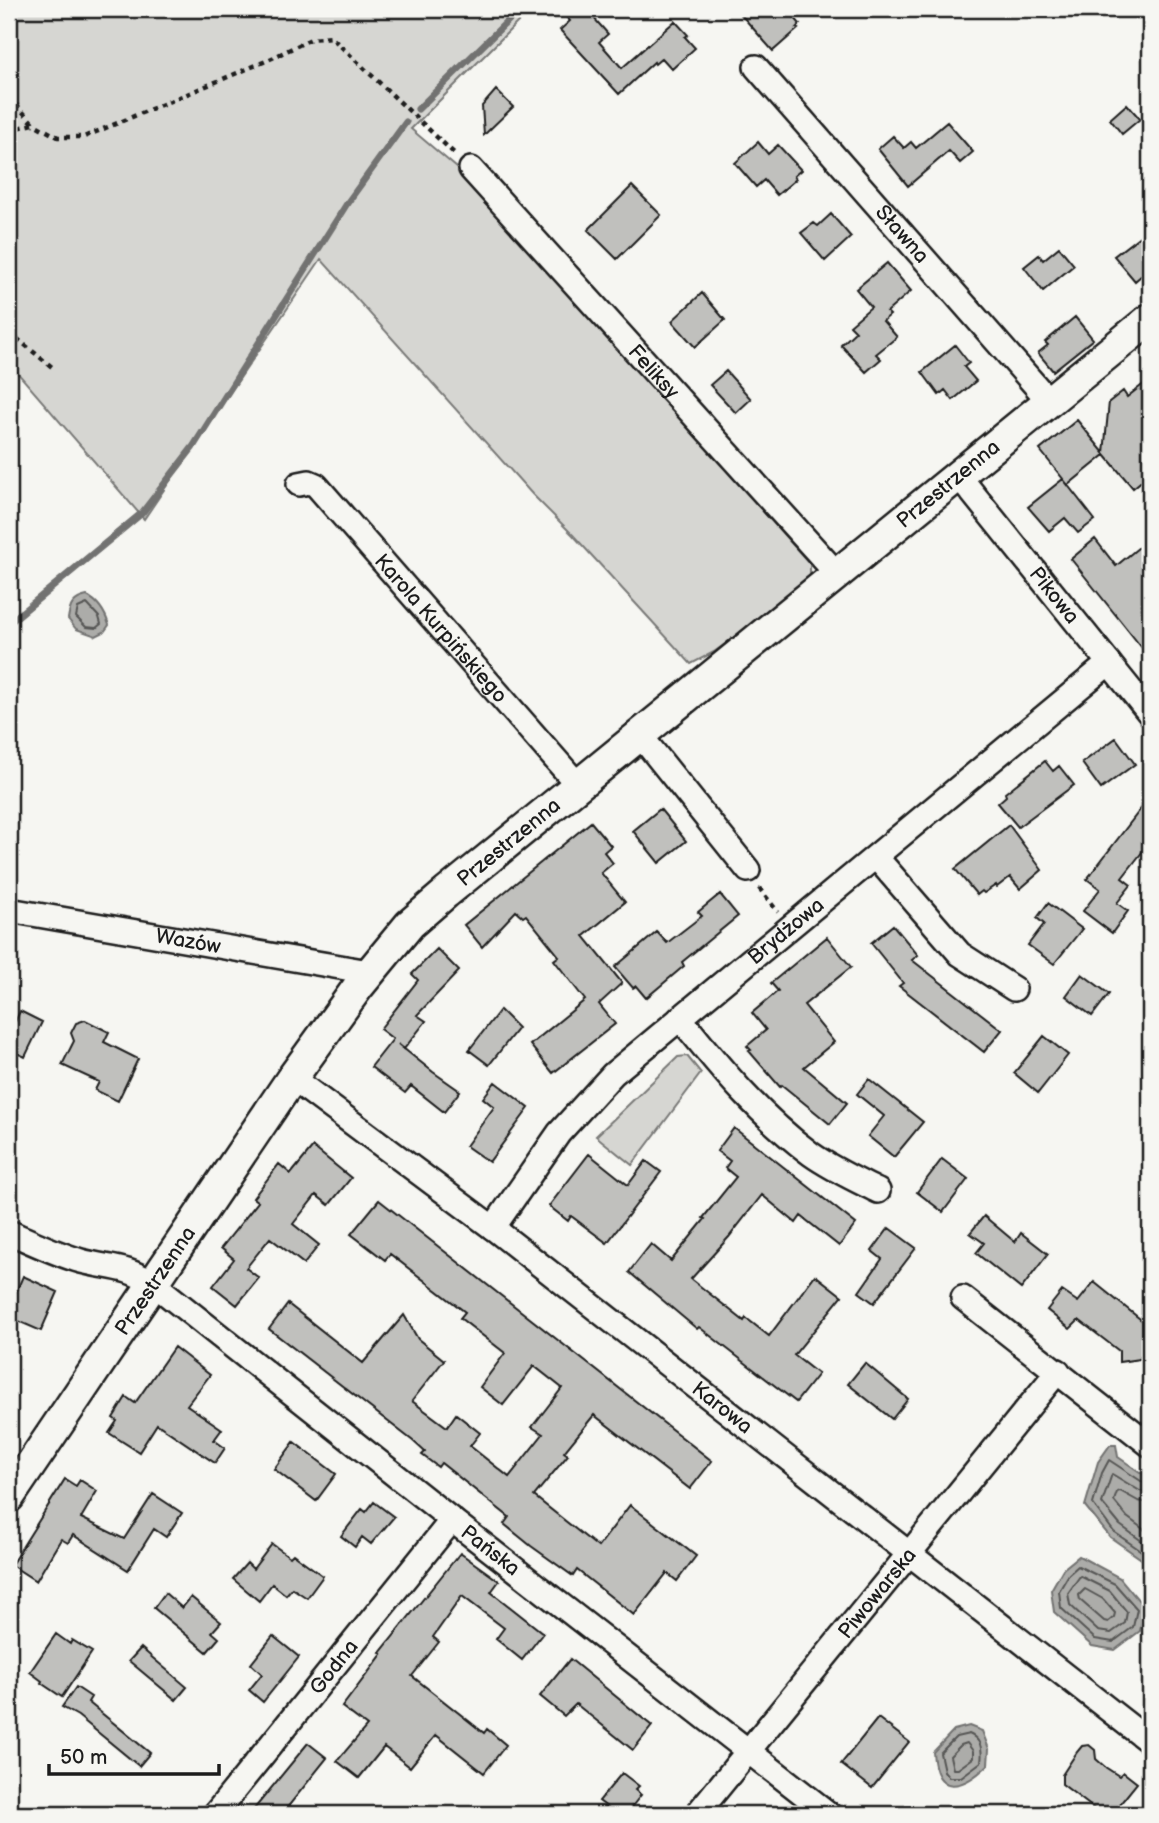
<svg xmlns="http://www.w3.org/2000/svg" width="1159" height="1823" viewBox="0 0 1159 1823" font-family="'Balsamiq Sans',sans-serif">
<rect width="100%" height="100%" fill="#f6f6f2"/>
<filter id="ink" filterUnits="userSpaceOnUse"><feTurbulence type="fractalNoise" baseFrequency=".0143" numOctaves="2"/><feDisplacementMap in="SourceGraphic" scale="14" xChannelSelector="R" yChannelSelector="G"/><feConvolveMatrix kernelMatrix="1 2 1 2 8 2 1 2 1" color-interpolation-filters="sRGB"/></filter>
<g filter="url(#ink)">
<path fill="#d6d6d2" stroke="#797977" stroke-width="2" d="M 9,9 L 531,9 L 411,129 L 457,168 L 810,564 L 810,582 L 714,652 L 691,664 L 573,535 L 532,494 L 321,259 L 144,519 L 9,363 Z
M 687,1056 L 701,1073 L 632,1165 L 596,1136 L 678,1057 Z"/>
<path fill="#acaca9" stroke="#727271" stroke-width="2" d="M 87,596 C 99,602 105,612 109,625 L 104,632 L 96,636 L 76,629 L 68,619 C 70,605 73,599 87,596 Z
M 1110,1445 L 1116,1445 L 1118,1457 L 1150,1479 L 1150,1565 L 1110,1537 L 1085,1506 L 1098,1462 Z
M 1079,1556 L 1120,1578 L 1145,1608 L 1140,1631 L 1115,1650 L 1092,1646 L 1054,1612 L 1051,1590 L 1063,1569 Z
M 969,1726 L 982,1731 L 989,1749 L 988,1765 C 962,1790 936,1797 933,1752 L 954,1730 Z"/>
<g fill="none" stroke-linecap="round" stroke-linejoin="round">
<path stroke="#565654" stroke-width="2" d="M 87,604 L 99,617 L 101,624 L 96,628 L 86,627 L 76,617 L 78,608 Z
M 1150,1484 L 1144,1483 L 1109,1460 L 1102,1473 L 1093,1504 L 1114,1532 L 1150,1557
M 1150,1493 L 1140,1491 L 1112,1474 L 1102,1503 L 1120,1525 L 1150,1547
M 1150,1503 L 1138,1501 L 1120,1491 L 1117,1492 L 1114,1501 L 1127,1517 L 1150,1534
M 1078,1566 L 1115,1584 L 1137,1609 L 1133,1627 L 1113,1642 L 1095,1639 L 1061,1608 L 1059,1591 L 1069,1574 Z
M 1080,1576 L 1110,1591 L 1127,1612 L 1125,1623 L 1111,1633 L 1098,1631 L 1070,1605 L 1068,1593 Z
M 1085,1589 L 1103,1599 L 1115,1613 L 1114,1617 L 1108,1622 L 1104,1621 L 1080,1600 L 1079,1595 Z
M 969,1734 C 981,1739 983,1749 981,1762 L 961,1777 L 949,1777 L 944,1771 L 940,1753 L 956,1737 Z
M 967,1743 L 973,1751 L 973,1758 L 958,1769 L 953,1769 L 950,1756 L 961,1745 Z"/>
<path stroke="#727271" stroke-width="7" d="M 418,109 L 520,9
M 9,623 L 142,513 L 193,447 L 348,202 L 406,122"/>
</g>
<path fill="#c0c0bd" stroke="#1c1c1c" stroke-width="2" d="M 560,9 L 586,9 L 608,34 L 599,42 L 622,68 L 675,21 L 688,35 L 685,37 L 695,48 L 672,69 L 662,58 L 655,64 L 654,62 L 619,94 L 560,30 L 570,21 Z
M 736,9 L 787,9 L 800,24 L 796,28 L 798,29 L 773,51 Z
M 496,90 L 513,107 L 484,135 L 482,106 Z
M 1127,104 L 1140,119 L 1122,134 L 1110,119 Z
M 947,122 L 973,152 L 960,163 L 949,151 L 908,186 L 878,149 L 893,136 L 904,148 L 911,142 L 916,148 Z
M 758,142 L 768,154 L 778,145 L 801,170 L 794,176 L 796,179 L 777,195 L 764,180 L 756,187 L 735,163 Z
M 632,186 L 661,215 L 617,259 L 588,230 Z
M 831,214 L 851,237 L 825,261 L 801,233 L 814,223 L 818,226 Z
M 1140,236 L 1150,249 L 1150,268 L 1135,281 L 1114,256 Z
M 1059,247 L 1074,265 L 1043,291 L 1024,267 L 1039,255 L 1043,260 Z
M 887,263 L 911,291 L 887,312 L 890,315 L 883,321 L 897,337 L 876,354 L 881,359 L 866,372 L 841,345 L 856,331 L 850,325 L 871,307 L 856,289 Z
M 702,293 L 725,320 L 695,347 L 672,321 Z
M 1075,317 L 1093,339 L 1053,371 L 1038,353 L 1048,345 L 1045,342 Z
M 955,345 L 969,363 L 964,367 L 976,381 L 953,400 L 945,390 L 939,395 L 922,372 Z
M 726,371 L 751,399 L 736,413 L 710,385 Z
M 1150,379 L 1150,474 L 1133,488 L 1105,455 L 1068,485 L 1040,450 L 1077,420 L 1104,453 L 1109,402 L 1123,391 L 1127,397 Z
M 1063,479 L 1095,520 L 1078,533 L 1065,518 L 1049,531 L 1028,507 Z
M 1150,538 L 1150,658 L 1071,559 L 1095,539 L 1116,566 Z
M 1116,738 L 1135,764 L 1101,789 L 1082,763 Z
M 1045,761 L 1053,771 L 1059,766 L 1074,785 L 1018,827 L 998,803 L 1006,796 L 1005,793 Z
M 1150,797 L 1150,842 L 1122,878 L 1131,885 L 1117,903 L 1128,911 L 1112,933 L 1083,911 L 1100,889 L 1087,879 Z
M 660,809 L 686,841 L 659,863 L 633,831 Z
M 591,822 L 611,846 L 604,852 L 613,863 L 601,873 L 625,902 L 584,936 L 622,983 L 599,1004 L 615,1024 L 553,1073 L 530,1045 L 585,1000 L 554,960 L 559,956 L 526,915 L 523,917 L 516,911 L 482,947 L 464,925 Z
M 1009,825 L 1042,870 L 1020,889 L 1010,877 L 997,887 L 996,885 L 984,893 L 982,891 L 977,895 L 955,869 Z
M 720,894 L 738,916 L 682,962 L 684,966 L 646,998 L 636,986 L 633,988 L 615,967 L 657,932 L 667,943 L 702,916 L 698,912 Z
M 1048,903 L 1082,929 L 1054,964 L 1028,945 L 1044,924 L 1037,918 Z
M 893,925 L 918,955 L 912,960 L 1002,1030 L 984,1052 L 899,986 L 903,983 L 871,943 Z
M 827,937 L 851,967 L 804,1005 L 834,1042 L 804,1067 L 847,1103 L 830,1124 L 782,1085 L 780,1087 L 749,1051 L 751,1050 L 747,1046 L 766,1030 L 752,1013 L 778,991 L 771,983 Z
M 437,949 L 459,971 L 417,1015 L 426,1021 L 404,1049 L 398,1044 L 433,1072 L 460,1091 L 444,1112 L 411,1086 L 405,1093 L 371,1067 L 393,1039 L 380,1029 L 418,980 L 412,974 Z
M 1082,974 L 1109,994 L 1092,1016 L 1066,996 Z
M 500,1010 L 518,1028 L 489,1065 L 469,1050 Z
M 20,1011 L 42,1022 L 25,1057 L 9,1049 L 9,1018 L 15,1022 Z
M 85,1020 L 109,1032 L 104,1042 L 138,1059 L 118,1101 L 95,1090 L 99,1082 L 62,1065 L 74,1041 L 71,1033 L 76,1023 Z
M 1044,1036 L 1068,1055 L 1038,1093 L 1014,1073 Z
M 869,1079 L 923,1122 L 894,1157 L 868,1136 L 884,1116 L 857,1094 Z
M 495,1082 L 529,1108 L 489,1162 L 466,1146 L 494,1107 L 483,1098 Z
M 734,1128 L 856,1224 L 839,1246 L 801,1216 L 796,1223 L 762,1195 L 729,1237 L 691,1279 L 744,1321 L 746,1318 L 769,1336 L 815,1275 L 842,1296 L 794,1355 L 818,1374 L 796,1402 L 699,1327 L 697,1329 L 629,1272 L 651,1244 L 671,1261 L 705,1219 L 703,1218 L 736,1177 L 725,1168 L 730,1161 L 717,1151 Z
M 313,1147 L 351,1178 L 329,1205 L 316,1195 L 293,1224 L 319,1245 L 304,1264 L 270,1238 L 246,1268 L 259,1278 L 237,1305 L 213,1286 L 234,1259 L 221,1248 L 258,1202 L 253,1198 L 279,1164 L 291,1174 Z
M 589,1154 L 628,1185 L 646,1161 L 661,1172 L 607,1243 L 571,1216 L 568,1221 L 549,1206 Z
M 942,1159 L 968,1179 L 943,1212 L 917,1192 Z
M 379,1200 L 712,1461 L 690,1489 L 594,1415 L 564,1452 L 568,1455 L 534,1496 L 598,1547 L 630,1505 L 696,1556 L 677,1581 L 667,1573 L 634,1615 L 577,1570 L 573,1576 L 531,1546 L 504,1524 L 509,1517 L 441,1463 L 438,1467 L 422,1455 L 425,1452 L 413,1441 L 269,1329 L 288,1304 L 363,1363 L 404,1315 L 418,1339 L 444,1360 L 412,1401 L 447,1427 L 456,1414 L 480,1433 L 470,1446 L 509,1477 L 543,1434 L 532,1427 L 562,1388 L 534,1366 L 503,1405 L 480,1387 L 505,1353 L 460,1318 L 465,1312 L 390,1254 L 385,1260 L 351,1234 Z
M 984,1216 L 1015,1242 L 1021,1233 L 1048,1254 L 1021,1289 L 976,1253 L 984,1243 L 970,1233 Z
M 889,1228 L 916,1248 L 874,1303 L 859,1292 L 882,1259 L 872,1251 Z
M 23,1276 L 58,1292 L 41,1331 L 9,1317 L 9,1308 Z
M 1094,1282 L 1150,1327 L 1150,1340 L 1143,1348 L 1143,1354 L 1139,1359 L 1119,1362 L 1119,1351 L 1079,1320 L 1070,1329 L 1047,1310 L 1062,1291 L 1078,1302 Z
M 174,1347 L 210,1375 L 187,1405 L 222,1429 L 214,1440 L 225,1448 L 215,1463 L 157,1424 L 139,1452 L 109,1433 L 117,1421 L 113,1418 L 126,1397 L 135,1403 Z
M 865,1363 L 908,1399 L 892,1419 L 848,1384 Z
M 294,1442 L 336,1474 L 316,1501 L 274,1469 Z
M 65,1479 L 76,1486 L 80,1480 L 97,1491 L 81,1518 L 124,1539 L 153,1494 L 182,1513 L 166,1537 L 154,1529 L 128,1570 L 73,1535 L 68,1543 L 61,1539 L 36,1581 L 11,1565 Z
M 374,1502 L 394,1517 L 371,1544 L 362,1537 L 355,1547 L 341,1536 L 362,1509 L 366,1512 Z
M 272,1544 L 290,1557 L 293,1554 L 323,1576 L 307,1598 L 292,1588 L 286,1595 L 272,1584 L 259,1601 L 233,1579 L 247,1563 L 253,1569 Z
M 460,1553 L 499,1581 L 491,1592 L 543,1633 L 522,1660 L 496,1639 L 504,1628 L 462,1596 L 433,1637 L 439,1642 L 412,1676 L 484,1733 L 487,1729 L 506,1745 L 484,1773 L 436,1735 L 410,1767 L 384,1747 L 359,1778 L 337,1761 L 367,1726 L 342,1707 L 382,1654 L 380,1653 Z
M 165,1593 L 182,1608 L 191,1597 L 221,1622 L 212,1632 L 219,1638 L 207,1652 L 154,1608 Z
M 56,1634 L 70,1644 L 72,1640 L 92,1652 L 62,1697 L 41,1683 L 42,1681 L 30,1672 Z
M 273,1636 L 299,1657 L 263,1702 L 249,1690 L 262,1674 L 251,1664 Z
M 141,1648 L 187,1687 L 176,1700 L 129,1661 Z
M 570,1659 L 652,1726 L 633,1750 L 576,1704 L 564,1716 L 540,1696 Z
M 76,1687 L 91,1697 L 88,1702 L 150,1753 L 139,1766 L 78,1716 L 62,1707 Z
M 878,1718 L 909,1742 L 872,1788 L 841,1764 Z
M 308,1743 L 327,1758 L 286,1809 L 292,1814 L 250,1814 Z
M 1089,1745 L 1095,1750 L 1096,1759 L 1105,1767 L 1119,1776 L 1123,1772 L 1137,1783 L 1112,1814 L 1101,1814 L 1062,1784 L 1062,1775 L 1077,1752 L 1082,1746 Z
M 622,1773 L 639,1786 L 635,1790 L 641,1795 L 626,1814 L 616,1814 L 599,1801 Z"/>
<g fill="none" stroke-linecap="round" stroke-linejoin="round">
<g stroke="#1c1c1c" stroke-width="28">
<g id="minor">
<path id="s1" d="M 756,67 L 1049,401"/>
<path id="s2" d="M 471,169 L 838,575"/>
<path id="s3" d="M 958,475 L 1150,714"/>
<path id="s4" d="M 299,484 L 309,482 L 316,485 L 578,785"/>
<path d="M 640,735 L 748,870"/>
<path d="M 876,857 L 960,954 L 1014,989"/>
<path id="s5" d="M 9,910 L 369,972"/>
<path d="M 680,1018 C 720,1068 760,1116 811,1154 C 832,1169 856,1180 878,1191"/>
<path id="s6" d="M 292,1078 L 493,1228 L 1150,1742"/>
<path id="s7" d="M 493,1228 L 559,1133 L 613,1074 L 1109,663"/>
<path id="s8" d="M 9,1232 C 32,1242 56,1254 81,1261 C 112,1269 124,1265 154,1284 L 452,1520 L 829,1814"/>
<path d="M 963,1298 L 1150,1445"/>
<path id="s9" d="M 215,1814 L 452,1520"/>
<path id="s10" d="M 697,1814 L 1058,1371"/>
</g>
</g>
<g stroke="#1c1c1c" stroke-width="35">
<g id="tertiary">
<path id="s11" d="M 9,1497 L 292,1078 L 358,987 L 410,924 L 446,893 L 1150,319"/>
</g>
</g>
<path stroke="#1c1c1c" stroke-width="4.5" stroke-dasharray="5 5" stroke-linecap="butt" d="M 9,97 L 34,124
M 9,130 L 34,124 L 58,137 L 84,137 L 266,61 L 311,39 L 331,37 L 457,156
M 9,332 L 52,367
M 759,888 L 778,912"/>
<use href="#minor" stroke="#f6f6f2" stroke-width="23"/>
<use href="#tertiary" stroke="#f6f6f2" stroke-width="30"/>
</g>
</g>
<g text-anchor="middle" stroke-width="6" stroke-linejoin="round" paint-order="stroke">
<g font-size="21" fill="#1c1c1c" stroke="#f6f6f2">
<text dy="7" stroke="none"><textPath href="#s1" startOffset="222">Sławna</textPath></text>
<text dy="7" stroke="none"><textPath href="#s2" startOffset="273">Feliksy</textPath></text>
<text dy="7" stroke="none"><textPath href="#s11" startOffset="1395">Przestrzenna</textPath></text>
<text dy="7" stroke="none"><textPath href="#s3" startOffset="154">Pikowa</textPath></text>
<text dy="7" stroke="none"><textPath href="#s4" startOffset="208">Karola Kurpińskiego</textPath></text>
<text dy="7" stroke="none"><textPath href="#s11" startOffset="828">Przestrzenna</textPath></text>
<text dy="7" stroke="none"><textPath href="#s7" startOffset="420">Brydżowa</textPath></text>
<text dy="7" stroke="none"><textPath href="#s5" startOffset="182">Wazów</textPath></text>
<text dy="7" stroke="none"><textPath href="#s11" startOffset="261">Przestrzenna</textPath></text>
<text dy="7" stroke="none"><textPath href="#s6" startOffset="542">Karowa</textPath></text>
<text dy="7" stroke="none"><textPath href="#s8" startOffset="584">Pańska</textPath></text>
<text dy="7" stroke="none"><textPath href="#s10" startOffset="285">Piwowarska</textPath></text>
<text dy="7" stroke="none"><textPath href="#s9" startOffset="189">Godna</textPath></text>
</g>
</g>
<rect width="1159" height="1823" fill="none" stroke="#f6f6f2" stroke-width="35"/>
<rect x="18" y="18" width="1124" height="1788" fill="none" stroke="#1c1c1c" stroke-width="2.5" filter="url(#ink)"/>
<path d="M49 1764v10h170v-10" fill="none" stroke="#1c1c1c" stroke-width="3.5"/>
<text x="60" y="1764" font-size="21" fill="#1c1c1c" stroke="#f6f6f2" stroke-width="5" paint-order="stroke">50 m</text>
</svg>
